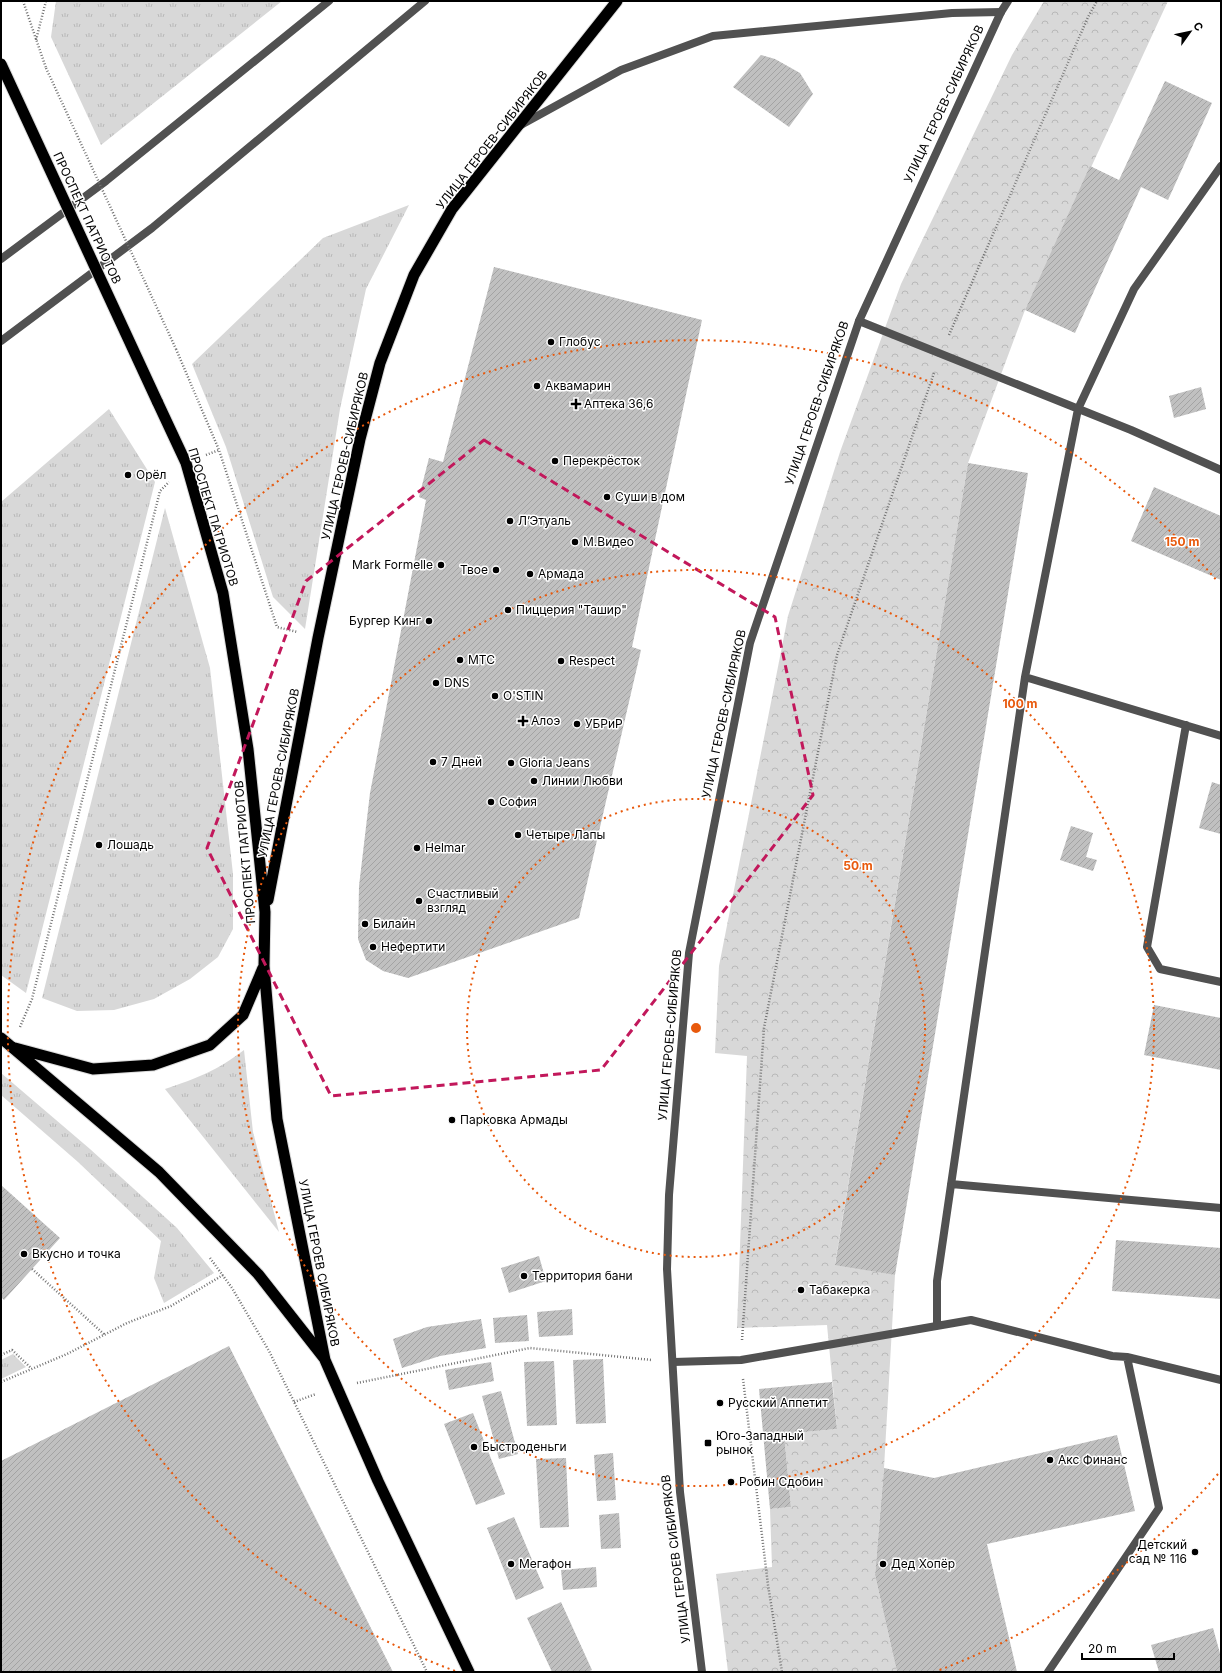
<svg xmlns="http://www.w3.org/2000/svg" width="1222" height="1673" viewBox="0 0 1222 1673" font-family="Inter,sans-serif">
<defs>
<pattern id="grass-tufts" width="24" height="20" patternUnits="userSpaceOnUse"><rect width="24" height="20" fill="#d8d8d8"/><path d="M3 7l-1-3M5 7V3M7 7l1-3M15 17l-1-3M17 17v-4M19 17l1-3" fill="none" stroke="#b8b8b8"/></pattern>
<pattern id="forest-crowns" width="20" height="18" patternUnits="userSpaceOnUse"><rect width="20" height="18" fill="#d8d8d8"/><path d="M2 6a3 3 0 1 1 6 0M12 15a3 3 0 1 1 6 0" fill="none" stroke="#b8b8b8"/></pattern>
<pattern id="building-hatch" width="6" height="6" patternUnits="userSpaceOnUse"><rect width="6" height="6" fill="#c0c0c0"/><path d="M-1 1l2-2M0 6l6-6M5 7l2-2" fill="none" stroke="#a3a3a3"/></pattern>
</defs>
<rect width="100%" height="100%" fill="#fff"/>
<path fill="url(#grass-tufts)" d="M 56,1 L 282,1 L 101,145 L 51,37 Z
M 409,205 L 366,289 L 340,409 L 305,629 L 273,597 L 226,447 L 192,364 L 323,238 Z
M 109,409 L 155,482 L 26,993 L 1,975 L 1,502 Z
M 165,508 L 210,668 L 233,874 L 233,929 L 218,957 L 190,979 L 154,999 L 114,1010 L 77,1011 L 42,998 Z
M 244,1050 L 253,1132 L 279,1232 L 165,1089 C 198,1078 216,1071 244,1050 Z
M 1,1073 L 90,1149 L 177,1228 L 214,1273 L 164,1303 L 154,1278 L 161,1241 L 78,1162 L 1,1095 Z
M 13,1354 L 26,1367 L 1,1379 L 1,1360 Z"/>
<path fill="url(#forest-crowns)" d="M 1044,1 L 1168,1 L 1025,310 L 968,463 L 835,1264 L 895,1275 L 884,1468 L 875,1575 L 897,1672 L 728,1672 L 716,1574 L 772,1567 L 770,1509 L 791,1507 L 784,1434 L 837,1429 L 827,1325 L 737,1328 L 747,1056 L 715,1053 L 719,966 L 788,616 L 840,452 L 901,284 L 1012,55 Z"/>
<path fill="url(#building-hatch)" d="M 761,55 L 775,59 L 800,73 L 813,94 L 789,127 L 733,87 Z
M 1165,81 L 1212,103 L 1168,200 L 1141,187 L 1075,333 L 1025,310 L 1090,166 L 1119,180 Z
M 494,267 L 702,320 L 632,647 L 641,650 L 579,918 L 408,978 L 383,971 L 366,960 L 358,939 L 359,886 L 370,793 L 426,500 L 419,497 L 429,458 L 443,462 Z
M 1201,387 L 1206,409 L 1174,418 L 1169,396 Z
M 968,463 L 1028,473 L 895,1275 L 835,1265 Z
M 1154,487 L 1221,516 L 1221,580 L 1131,541 Z
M 1212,782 L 1221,785 L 1221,834 L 1199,828 Z
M 1071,826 L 1093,833 L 1086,857 L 1097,860 L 1093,871 L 1060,860 Z
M 1154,1005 L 1221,1018 L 1221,1070 L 1144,1055 Z
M 1,1185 L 60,1238 L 4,1300 L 1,1297 Z
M 1116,1240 L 1221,1248 L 1221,1299 L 1112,1291 Z
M 539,1256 L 546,1281 L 509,1293 L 501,1268 Z
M 572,1309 L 573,1335 L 539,1337 L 537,1312 Z
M 527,1315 L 529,1341 L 495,1343 L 493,1318 Z
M 481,1319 L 486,1348 L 440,1356 L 402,1368 L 393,1339 L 427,1327 Z
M 229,1346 L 393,1672 L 1,1672 L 1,1461 Z
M 603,1359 L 606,1423 L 576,1424 L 573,1360 Z
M 554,1361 L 557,1425 L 527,1426 L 524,1362 Z
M 491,1362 L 494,1381 L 449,1390 L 445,1370 Z
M 832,1382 L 837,1429 L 784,1434 L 791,1507 L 770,1509 L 759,1389 Z
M 501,1391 L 518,1454 L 499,1459 L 482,1396 Z
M 473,1413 L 505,1494 L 476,1505 L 444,1424 Z
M 1117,1435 L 1135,1511 L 987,1544 L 1017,1672 L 897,1672 L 875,1575 L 884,1468 L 934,1478 Z
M 613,1453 L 616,1500 L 597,1501 L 594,1455 Z
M 566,1458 L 569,1527 L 540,1528 L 536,1459 Z
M 619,1513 L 621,1548 L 601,1549 L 599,1515 Z
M 514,1517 L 544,1588 L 516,1600 L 487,1528 Z
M 596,1567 L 597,1587 L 563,1590 L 561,1570 Z
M 561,1602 L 592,1670 L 587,1672 L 552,1672 L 527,1618 Z
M 1213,1628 L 1221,1657 L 1221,1672 L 1159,1672 L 1151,1645 Z"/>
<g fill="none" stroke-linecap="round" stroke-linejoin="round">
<g stroke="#dbdbdb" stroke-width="13">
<path id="trunk" d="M 157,401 L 186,463 L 223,593 L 248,749 L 265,912 L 264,966 L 277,1119 L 325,1360 L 378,1481 L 469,1672
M 268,900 L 318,638 L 360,439 L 380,363 L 414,275 L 452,209 L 617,1
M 1,1038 L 159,1172 L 258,1274 L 324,1358
M 15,1048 L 93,1069 L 153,1065 L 210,1045 L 243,1015 L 263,968"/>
</g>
<path stroke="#737373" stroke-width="2.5" stroke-dasharray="1 2" stroke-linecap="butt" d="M 23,1 L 46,68
M 36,40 L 46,1
M 949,335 L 1088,17 L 1097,1
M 176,349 L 219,450
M 206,455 L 219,450 L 277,627 L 297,632
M 20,1027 L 32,999 L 160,491 L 169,482
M 210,1258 L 232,1288 L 269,1351 L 427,1672
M 32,1269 L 105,1335
M 742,1340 L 764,1028 L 837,655 L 934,373
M 1,1355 L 12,1350 L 31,1368
M 743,1379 L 768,1585 L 782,1672
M 1,1382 L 67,1354 L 127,1323 L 171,1306 L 223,1275
M 357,1383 L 530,1348 L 652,1360
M 294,1402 L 316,1394"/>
<path stroke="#515151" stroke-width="8" d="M 859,321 L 1131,430 L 1221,470
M 1025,677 L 1221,736
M 1186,725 L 1147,947 L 1160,969 L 1221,982
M 951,1184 L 1221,1208
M 937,1325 L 937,1281 L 1025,677 L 1078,409 L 1134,289 L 1221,166
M 673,1362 L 741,1360 L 971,1320 L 1112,1356 L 1127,1357 L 1221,1380
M 1048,1672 L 1159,1508 L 1127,1357"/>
<path stroke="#515151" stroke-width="8" d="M 519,126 L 621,70 L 713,36 L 952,13 L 1001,12
M 1,259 L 106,181 L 329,1
M 1,341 L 152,228 L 425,1"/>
<path stroke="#515151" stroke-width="8" d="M 702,1672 L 680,1492 L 667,1269 L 669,1195 L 689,953 L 750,643 L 859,321 L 1001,12 L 1008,1"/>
<use href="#trunk" stroke="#000" stroke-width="11"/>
<g stroke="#dbdbdb" stroke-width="13" stroke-linecap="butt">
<path id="trunk-bridge" d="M 1,64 L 157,401"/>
</g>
<path stroke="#737373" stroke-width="2.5" stroke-dasharray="1 2" stroke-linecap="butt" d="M 46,68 L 176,349"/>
<use href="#trunk-bridge" stroke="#000" stroke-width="11"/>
</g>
<path fill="none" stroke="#c2185b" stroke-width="3" stroke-dasharray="8 5" stroke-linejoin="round" d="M 484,440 L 775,617 L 813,795 L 601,1070 L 331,1096 L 207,848 L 306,581 Z"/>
<g fill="none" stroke="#e8590c" stroke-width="2" stroke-dasharray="2 4">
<circle cx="696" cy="1028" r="229"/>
<circle cx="696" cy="1028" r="458"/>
<path d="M1218 1474A687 687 0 0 1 937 1671M455 1671A687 687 0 1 1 1218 582"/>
</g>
<g fill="#000" stroke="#fff" stroke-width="1.5">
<circle cx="551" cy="342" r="4"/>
<circle cx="537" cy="386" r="4"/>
<path d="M574 398h4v4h4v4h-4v4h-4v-4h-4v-4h4z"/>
<circle cx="555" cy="461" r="4"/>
<circle cx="128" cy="475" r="4"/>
<circle cx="607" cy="497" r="4"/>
<circle cx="510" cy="521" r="4"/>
<circle cx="575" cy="542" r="4"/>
<circle cx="441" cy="565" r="4"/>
<circle cx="496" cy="570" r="4"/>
<circle cx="530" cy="574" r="4"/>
<circle cx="508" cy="610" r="4"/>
<circle cx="429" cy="621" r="4"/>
<circle cx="460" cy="660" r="4"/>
<circle cx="561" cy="661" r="4"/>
<circle cx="436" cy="683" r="4"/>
<circle cx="495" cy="696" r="4"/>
<path d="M521 715h4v4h4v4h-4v4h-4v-4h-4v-4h4z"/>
<circle cx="577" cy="724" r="4"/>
<circle cx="433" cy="762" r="4"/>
<circle cx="511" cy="763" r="4"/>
<circle cx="534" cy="781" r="4"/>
<circle cx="491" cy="802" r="4"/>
<circle cx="518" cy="835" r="4"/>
<circle cx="99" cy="845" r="4"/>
<circle cx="417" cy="848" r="4"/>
<circle cx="419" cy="901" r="4"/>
<circle cx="365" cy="924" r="4"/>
<circle cx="373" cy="947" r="4"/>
<circle cx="452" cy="1120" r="4"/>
<circle cx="24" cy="1254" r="4"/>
<circle cx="524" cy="1276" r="4"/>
<circle cx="801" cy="1290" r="4"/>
<circle cx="720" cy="1403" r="4"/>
<rect x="704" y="1439" width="8" height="8" rx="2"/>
<circle cx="474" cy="1447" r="4"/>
<circle cx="1050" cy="1460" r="4"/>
<circle cx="731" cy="1482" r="4"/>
<circle cx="1195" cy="1552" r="4"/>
<circle cx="511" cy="1564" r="4"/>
<circle cx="883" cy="1564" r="4"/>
</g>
<g text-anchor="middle" stroke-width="3" stroke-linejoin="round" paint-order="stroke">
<g font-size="12" fill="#000" stroke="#fff">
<text transform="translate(944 104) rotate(-65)" y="4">УЛИЦА ГЕРОЕВ-СИБИРЯКОВ</text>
<text transform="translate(492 140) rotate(-52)" y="4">УЛИЦА ГЕРОЕВ-СИБИРЯКОВ</text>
<text transform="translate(87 218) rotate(65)" y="4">ПРОСПЕКТ ПАТРИОТОВ</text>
<text transform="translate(817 403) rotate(-71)" y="4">УЛИЦА ГЕРОЕВ-СИБИРЯКОВ</text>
<text transform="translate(345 456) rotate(-77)" y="4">УЛИЦА ГЕРОЕВ-СИБИРЯКОВ</text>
<text transform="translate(213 517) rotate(73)" y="4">ПРОСПЕКТ ПАТРИОТОВ</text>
<text transform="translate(724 714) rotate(-78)" y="4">УЛИЦА ГЕРОЕВ-СИБИРЯКОВ</text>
<text transform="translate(279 773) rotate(-79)" y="4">УЛИЦА ГЕРОЕВ-СИБИРЯКОВ</text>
<text transform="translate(245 852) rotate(-95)" y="4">ПРОСПЕКТ ПАТРИОТОВ</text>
<text transform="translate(670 1035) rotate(-85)" y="4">УЛИЦА ГЕРОЕВ-СИБИРЯКОВ</text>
<text transform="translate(319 1263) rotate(79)" y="4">УЛИЦА ГЕРОЕВ СИБИРЯКОВ</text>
<text transform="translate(676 1559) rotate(-97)" y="4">УЛИЦА ГЕРОЕВ СИБИРЯКОВ</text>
</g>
<g font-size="12" fill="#000" stroke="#fff" text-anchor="start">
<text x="559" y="346">Глобус</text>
<text x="545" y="390">Аквамарин</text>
<text x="584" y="408">Аптека 36,6</text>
<text x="563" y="465">Перекрёсток</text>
<text x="136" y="479">Орёл</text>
<text x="615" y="501">Суши в дом</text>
<text x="518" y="525">Л’Этуаль</text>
<text x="583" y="546">М.Видео</text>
<text x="433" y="569" text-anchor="end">Mark Formelle</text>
<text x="488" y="574" text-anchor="end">Твое</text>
<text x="538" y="578">Армада</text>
<text x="516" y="614">Пиццерия "Ташир"</text>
<text x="421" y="625" text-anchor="end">Бургер Кинг</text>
<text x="468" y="664">МТС</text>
<text x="569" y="665">Respect</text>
<text x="444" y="687">DNS</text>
<text x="503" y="700">O'STIN</text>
<text x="531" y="725">Алоэ</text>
<text x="585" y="728">УБРиР</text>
<text x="441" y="766">7 Дней</text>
<text x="519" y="767">Gloria Jeans</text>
<text x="542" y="785">Линии Любви</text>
<text x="499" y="806">София</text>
<text x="526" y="839">Четыре Лапы</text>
<text x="107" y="849">Лошадь</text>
<text x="425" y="852">Helmar</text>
<text x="427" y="898">Счастливый<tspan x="427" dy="14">взгляд</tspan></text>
<text x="373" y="928">Билайн</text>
<text x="381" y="951">Нефертити</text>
<text x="460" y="1124">Парковка Армады</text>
<text x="32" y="1258">Вкусно и точка</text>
<text x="532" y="1280">Территория бани</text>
<text x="809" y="1294">Табакерка</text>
<text x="728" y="1407">Русский Аппетит</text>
<text x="716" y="1440">Юго-Западный<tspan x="716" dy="14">рынок</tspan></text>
<text x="482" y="1451">Быстроденьги</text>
<text x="1058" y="1464">Акс Финанс</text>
<text x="739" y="1486">Робин Сдобин</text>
<text x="1187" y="1549" text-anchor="end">Детский<tspan x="1187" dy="14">сад № 116</tspan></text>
<text x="519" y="1568">Мегафон</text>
<text x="891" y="1568">Дед Хопёр</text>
</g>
</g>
<circle cx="696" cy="1028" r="6" fill="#e8590c" stroke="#fff" stroke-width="2"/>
<g font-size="12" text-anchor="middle" font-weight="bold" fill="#e8590c" stroke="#fff" stroke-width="3" stroke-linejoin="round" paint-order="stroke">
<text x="1182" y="546">150 m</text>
<text x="1020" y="708">100 m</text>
<text x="858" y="870">50 m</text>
</g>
<rect width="1222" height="1673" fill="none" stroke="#000000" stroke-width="4"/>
<g transform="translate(1190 32) rotate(57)" stroke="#ffffff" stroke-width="3" paint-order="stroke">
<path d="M0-3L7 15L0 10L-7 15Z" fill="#000000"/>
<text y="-6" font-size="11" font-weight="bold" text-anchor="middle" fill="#000000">С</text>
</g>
<path d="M1082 1653v6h92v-6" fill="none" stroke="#000000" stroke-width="2"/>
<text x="1088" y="1653" font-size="12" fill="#000000" stroke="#ffffff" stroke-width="3" paint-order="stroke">20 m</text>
</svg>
